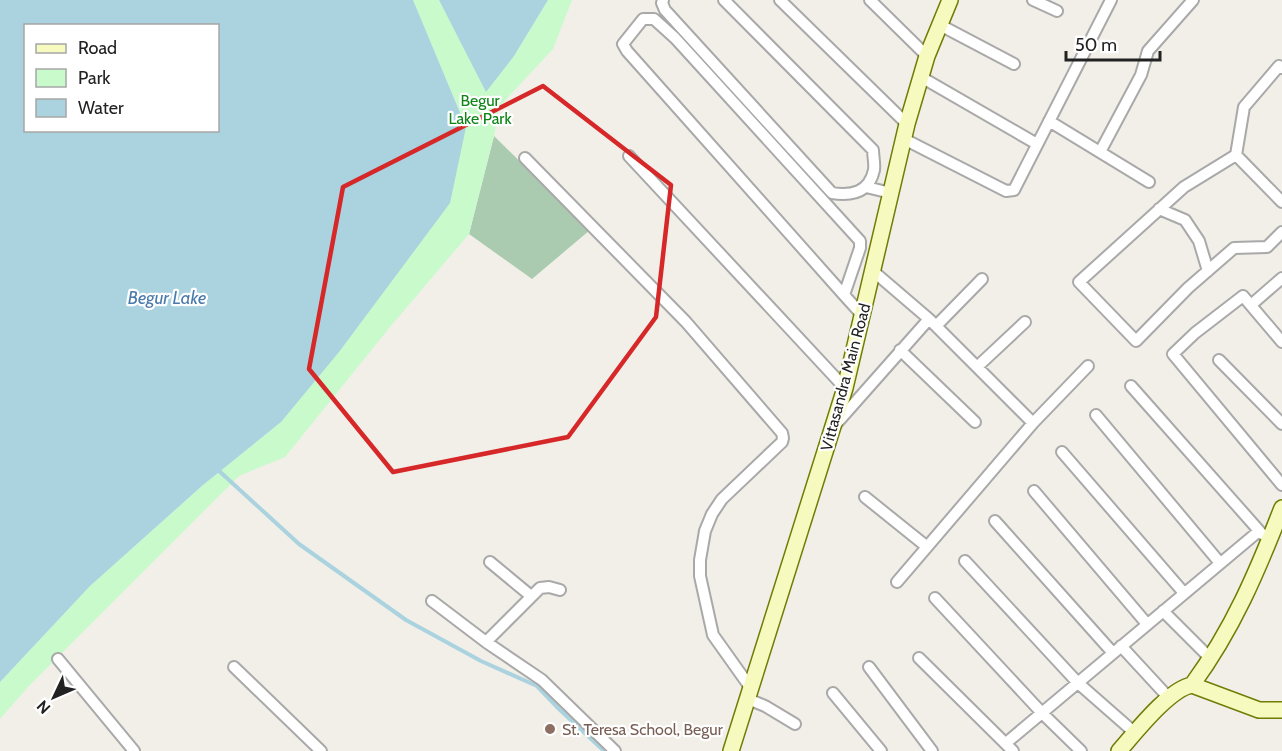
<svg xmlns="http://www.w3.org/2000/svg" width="1282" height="751" viewBox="0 0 1282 751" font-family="Cabin,sans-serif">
<rect width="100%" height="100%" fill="#f2efe9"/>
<path fill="#aacbaf" d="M 494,136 L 590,230 L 532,279 L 469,234 Z"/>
<path fill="#c8facc" d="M 413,0 L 439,0 L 486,91 L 514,56 L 548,0 L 572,0 L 553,49 L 499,107 L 494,136 L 469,234 L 390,327 L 285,457 L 239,476 L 28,687 L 0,719 L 0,682 L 90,586 L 203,485 L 281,422 L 466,127 Z"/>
<path fill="#aad3df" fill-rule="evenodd" d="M 0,0 L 413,0 L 466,127 L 450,203 L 339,352 L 281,422 L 203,485 L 90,586 L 0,682 ZM 26,26 L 218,26 L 218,130 L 26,130 Z
M 439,0 L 548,0 L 514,56 L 486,92 Z"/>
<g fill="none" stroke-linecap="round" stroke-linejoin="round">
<path stroke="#aad3df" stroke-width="4" d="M 217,469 L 299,544 L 406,620 L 481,661 L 537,686 L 559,709 L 604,751"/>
<g stroke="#a9a9a9" stroke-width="14">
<path id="street" d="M 663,0 L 662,3 L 665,10 L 832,193 C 851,196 869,193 874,170 C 875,164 873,156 873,150 L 724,0
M 780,0 L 907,124
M 870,0 L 927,56
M 1033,0 L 1057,11
M 940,25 L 1014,64
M 1282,68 L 1279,66 L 1244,107 L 1236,155 L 1184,187 L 1079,282 L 1136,341 L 1188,288 L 1234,248 L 1267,247 L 1282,232
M 921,77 L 1037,144
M 1049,121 L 1149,182
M 904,139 L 1006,191 L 1014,190 L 1111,0
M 1100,152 L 1141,75 L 1148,51 L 1193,0
M 1236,155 L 1282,202
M 629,156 L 845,388
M 525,158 L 686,322 L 782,433 L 783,438 L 782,442 L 722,499 L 712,514 L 705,531 L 700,560 L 700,576 L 713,635 L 750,687
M 866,187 L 891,193
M 1159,209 L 1185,220 L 1199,241 L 1208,271
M 873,271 L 929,319 L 1033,423 L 897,582
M 844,295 L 860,248 L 860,241 L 675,38 L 654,19 L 643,19 L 623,44 L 627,51 L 844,295 L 863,316
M 1251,305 L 1282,278
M 936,326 L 982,279
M 1282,342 L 1243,296 L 1195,333 L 1173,354 L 1282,485
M 900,350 L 975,422
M 1219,360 L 1282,424
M 977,367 L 1025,322
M 1131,386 L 1262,534
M 1096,415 L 1220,563
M 1033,423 L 1088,366
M 836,424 L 929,319
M 1062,452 L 1184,593
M 1034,491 L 1147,624
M 865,497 L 926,546
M 995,521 L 1113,653
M 965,561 L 1078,683 L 1135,733
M 490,562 L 531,596
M 935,598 L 1042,713 L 1081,751
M 432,601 L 486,642 L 542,680 L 615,751
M 1163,611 L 1211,659
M 486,642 L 540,588 L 549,587 L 560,590
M 1121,646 L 1169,698
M 919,658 L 1013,751
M 58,659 L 134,751
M 234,667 L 321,751
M 869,667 L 932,751
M 833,693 L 881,751
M 748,699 L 765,706 L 795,724
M 1006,743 L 1259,531"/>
</g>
<g stroke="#707d05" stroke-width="18">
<path id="secondary" d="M 1192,685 C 1233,629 1257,572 1282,508
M 731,751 L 845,388 L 907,124 L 927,56 L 950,0
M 1119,751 C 1135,733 1169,689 1192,685 L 1259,710 L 1282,710"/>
</g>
<use href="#street" stroke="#fff" stroke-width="10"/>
<use href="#secondary" stroke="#f7fabf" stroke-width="15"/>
</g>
<path fill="none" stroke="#d62828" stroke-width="4.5" stroke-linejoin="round" d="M 543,86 L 671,185 L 656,317 L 568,437 L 393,472 L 309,369 L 343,187 Z"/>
<circle fill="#8d6e63" stroke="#fff" stroke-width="2" cx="550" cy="729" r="6"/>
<g text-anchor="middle" stroke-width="4.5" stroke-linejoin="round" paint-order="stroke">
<g font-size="16" fill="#0c8416" stroke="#fff">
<text x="480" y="106">Begur<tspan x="480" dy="18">Lake Park</tspan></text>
</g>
<g font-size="16" fill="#222" stroke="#fff">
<text transform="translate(845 377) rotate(-75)" y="6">Vittasandra Main Road</text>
</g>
<g font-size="16" fill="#785e54" stroke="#fff" text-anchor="start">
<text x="562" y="735">St. Teresa School, Begur</text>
</g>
<g font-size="18" font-style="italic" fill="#4a7aab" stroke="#fff">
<text x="167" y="304">Begur Lake</text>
</g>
</g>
<rect x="24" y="24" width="195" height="108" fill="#ffffff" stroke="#a7a7a7" stroke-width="1.5"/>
<rect x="36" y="44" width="30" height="9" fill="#f7fabf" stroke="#a7a7a7" stroke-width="1.5"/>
<text x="78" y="54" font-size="18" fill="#222222">Road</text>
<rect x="36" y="69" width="30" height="18" fill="#c8facc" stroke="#a7a7a7" stroke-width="1.5"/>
<text x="78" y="84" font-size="18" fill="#222222">Park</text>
<rect x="36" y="99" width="30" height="18" fill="#aad3df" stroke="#a7a7a7" stroke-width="1.5"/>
<text x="78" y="114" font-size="18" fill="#222222">Water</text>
<g transform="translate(54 697) rotate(226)" stroke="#ffffff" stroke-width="4.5" paint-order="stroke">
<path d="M0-4.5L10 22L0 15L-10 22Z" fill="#222222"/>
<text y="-9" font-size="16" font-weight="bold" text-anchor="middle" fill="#222222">N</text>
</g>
<path d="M1066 51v9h94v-9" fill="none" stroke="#222222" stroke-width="3"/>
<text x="1075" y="51" font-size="18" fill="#222222" stroke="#ffffff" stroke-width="4.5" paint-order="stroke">50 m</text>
</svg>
